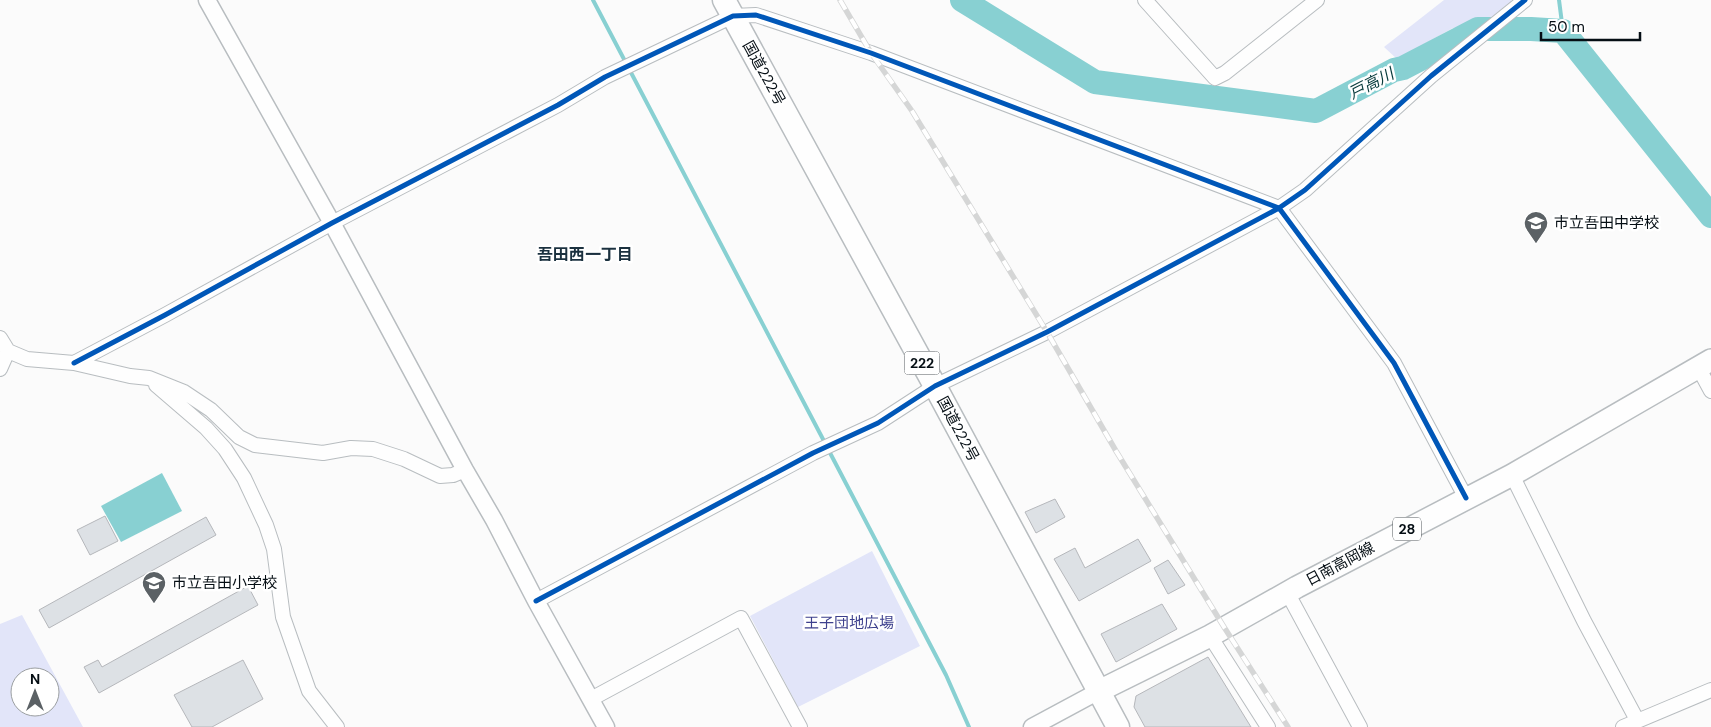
<svg xmlns="http://www.w3.org/2000/svg" width="1711" height="727" viewBox="0 0 1711 727" font-family="'DM Sans','Noto Sans JP',sans-serif">
<rect width="100%" height="100%" fill="#fbfbfb"/>
<path fill="#e2e5f9" fill-rule="evenodd" d="M 1444,0 L 1511,0 L 1516,6 L 1498,23 L 1453,28 L 1397,59 L 1384,47 Z
M 872,551 L 920,646 L 798,707 L 750,616 Z
M 22,615 L 83,727 L 0,727 L 0,624 ZM 20,677 L 50,677 L 50,707 L 20,707 Z"/>
<path fill="#88d0d2" d="M 162,473 L 182,511 L 121,542 L 101,506 Z"/>
<g fill="none" stroke-linecap="round" stroke-linejoin="round">
<path stroke="#88d0d2" stroke-width="4" d="M 593,0 L 825,443
M 1559,0 L 1563,31
M 828,449 L 946,675 L 969,727"/>
<path stroke="#88d0d2" stroke-width="24" d="M 962,0 L 1095,82 L 1316,111 L 1394,70 L 1403,68 L 1478,29 L 1531,29 L 1563,31 L 1711,216"/>
</g>
<path fill="#dde1e5" stroke="#b5b7bb" d="M 1055,499 L 1065,517 L 1036,533 L 1025,512 Z
M 105,516 L 118,541 L 90,555 L 77,530 Z
M 206,517 L 216,535 L 49,628 L 39,610 Z
M 1138,539 L 1151,561 L 1079,601 L 1054,559 L 1075,548 L 1085,568 Z
M 1168,560 L 1185,585 L 1168,594 L 1154,568 Z
M 248,586 L 258,605 L 99,693 L 84,667 L 98,660 L 102,667 Z
M 1162,604 L 1177,629 L 1116,662 L 1101,634 Z
M 1208,657 L 1251,727 L 1145,727 L 1134,707 L 1136,696 Z
M 243,660 L 263,699 L 212,727 L 192,727 L 174,695 Z"/>
<g fill="none" stroke-linecap="round" stroke-linejoin="round">
<g stroke="#b8bdc0" stroke-width="16">
<path id="minor" d="M 1145,0 L 1215,78 L 1225,73 L 1317,0
M 0,338 L 8,351 L 27,359 L 74,363 L 130,376 L 149,378 L 184,392 L 211,410 L 239,437 L 255,445 L 323,453 L 351,448 L 373,449 L 404,459 L 440,476 L 453,475 L 465,470
M 74,363 L 165,315 L 332,223 L 558,105 L 605,77 L 733,16 L 756,15 L 871,53 L 1279,208 L 1394,363 L 1466,498
M 1698,367 L 1711,391
M 0,369 L 8,351
M 156,385 L 206,428 L 225,449 L 244,478 L 266,525 L 274,549 L 283,617 L 309,691 L 337,727
M 1512,475 L 1584,621 L 1637,720
M 1287,592 L 1360,727
M 536,601 L 813,453 L 878,423 L 935,386 L 1047,332 L 1279,208 L 1305,190 L 1431,76 L 1525,0
M 1210,636 L 1268,727
M 591,699 L 741,618 L 800,727
M 1623,727 L 1711,690"/>
</g>
<g stroke="#b8bdc0" stroke-width="19">
<path id="tertiary" d="M 207,0 L 332,223 L 465,470 L 494,520 L 536,601 L 606,727
M 1032,727 L 1099,691"/>
</g>
<g stroke="#b8bdc0" stroke-width="24">
<path id="primary" d="M 1099,691 L 1210,636 L 1297,587 L 1512,475 L 1711,360"/>
</g>
<g stroke="#b8bdc0" stroke-width="25">
<path id="trunk" d="M 724,0 L 935,386 L 1118,727"/>
</g>
<use href="#minor" stroke="#fefefe" stroke-width="14"/>
<use href="#tertiary" stroke="#fefefe" stroke-width="16"/>
<use href="#primary" stroke="#fefefe" stroke-width="21"/>
<use href="#trunk" stroke="#fefefe" stroke-width="22"/>
<g stroke="#d5d6d6" stroke-width="5.5">
<path id="rail" d="M 840,0 L 871,53 L 912,111 L 1047,332 L 1116,451 L 1224,627 L 1288,727"/>
</g>
<use href="#rail" stroke="#fff" stroke-width="4" stroke-dasharray="11" stroke-linecap="butt"/>
<g stroke="#fff" stroke-width="8">
<path id="cycleway" d="M 74,363 L 165,315 L 332,223 L 558,105 L 605,77 L 733,16 L 756,15 L 871,53 L 1279,208 L 1394,363 L 1466,498
M 536,601 L 813,453 L 878,423 L 935,386 L 1047,332 L 1279,208 L 1305,190 L 1431,76 L 1525,0"/>
</g>
<use href="#cycleway" stroke="#0057b8" stroke-width="5"/>
</g>
<defs>
<g id="school-pin" transform="scale(1.25)"><path d="M0 17L-7.5 6A9.5 9.5 0 1 1 7.5 6Z" fill="#5b6165" stroke="#fff"/><path d="M0-5L7-2L0 1L-7-2ZM-4 1L0 2.5L4 1V4Q0 6-4 4Z" fill="#fff"/></g>
</defs>
<g fill-rule="evenodd">
<use href="#school-pin" x="1536" y="223"/>
<use href="#school-pin" x="154" y="583"/>
</g>
<g text-anchor="middle" stroke-width="5" stroke-linejoin="round" paint-order="stroke">
<g fill="#fff" stroke="#50565a" stroke-width="1">
<rect x="904.5" y="351.5" width="35" height="23" rx="4"/>
<rect x="1393" y="517.5" width="28" height="23" rx="4"/>
</g>
<g font-size="14" font-weight="bold" fill="#050e14">
<text x="922" y="368">222</text>
<text x="1407" y="534">28</text>
</g>
<g font-size="15" fill="#050e14" stroke="#fff">
<text transform="translate(764 73) rotate(61)" y="5">国道222号</text>
<text transform="translate(958 429) rotate(62)" y="5">国道222号</text>
<text transform="translate(1340 564) rotate(-28)" y="5">日南高岡線</text>
</g>
<g font-size="15" fill="#050e14" stroke="#fff" text-anchor="start">
<text x="1554" y="228">市立吾田中学校</text>
<text x="172" y="588">市立吾田小学校</text>
</g>
<g font-size="15" fill="#3d408d" stroke="#fff">
<text x="849" y="628">王子団地広場</text>
</g>
<g font-size="16" font-style="italic" fill="#073a3b" stroke="#fff">
<text transform="translate(1371 83) rotate(-27)" y="6">戸高川</text>
</g>
<g font-size="16" font-weight="bold" fill="#1b313f" stroke="#fff">
<text x="585" y="260">吾田西一丁目</text>
</g>
</g>
<g transform="translate(35 692)"><circle r="24" fill="#ffffff" stroke="#9b9fa1"/>
<path d="M0-4L9 19L0 12L-9 19Z" fill="#5b6165"/>
<text y="-8" font-size="14" font-weight="bold" text-anchor="middle" fill="#050e14">N</text>
</g>
<path d="M1541 32v8h99v-8" fill="none" stroke="#050e14" stroke-width="2.5"/>
<text x="1548" y="32" font-size="15" fill="#050e14" stroke="#ffffff" stroke-width="4" paint-order="stroke">50 m</text>
</svg>
